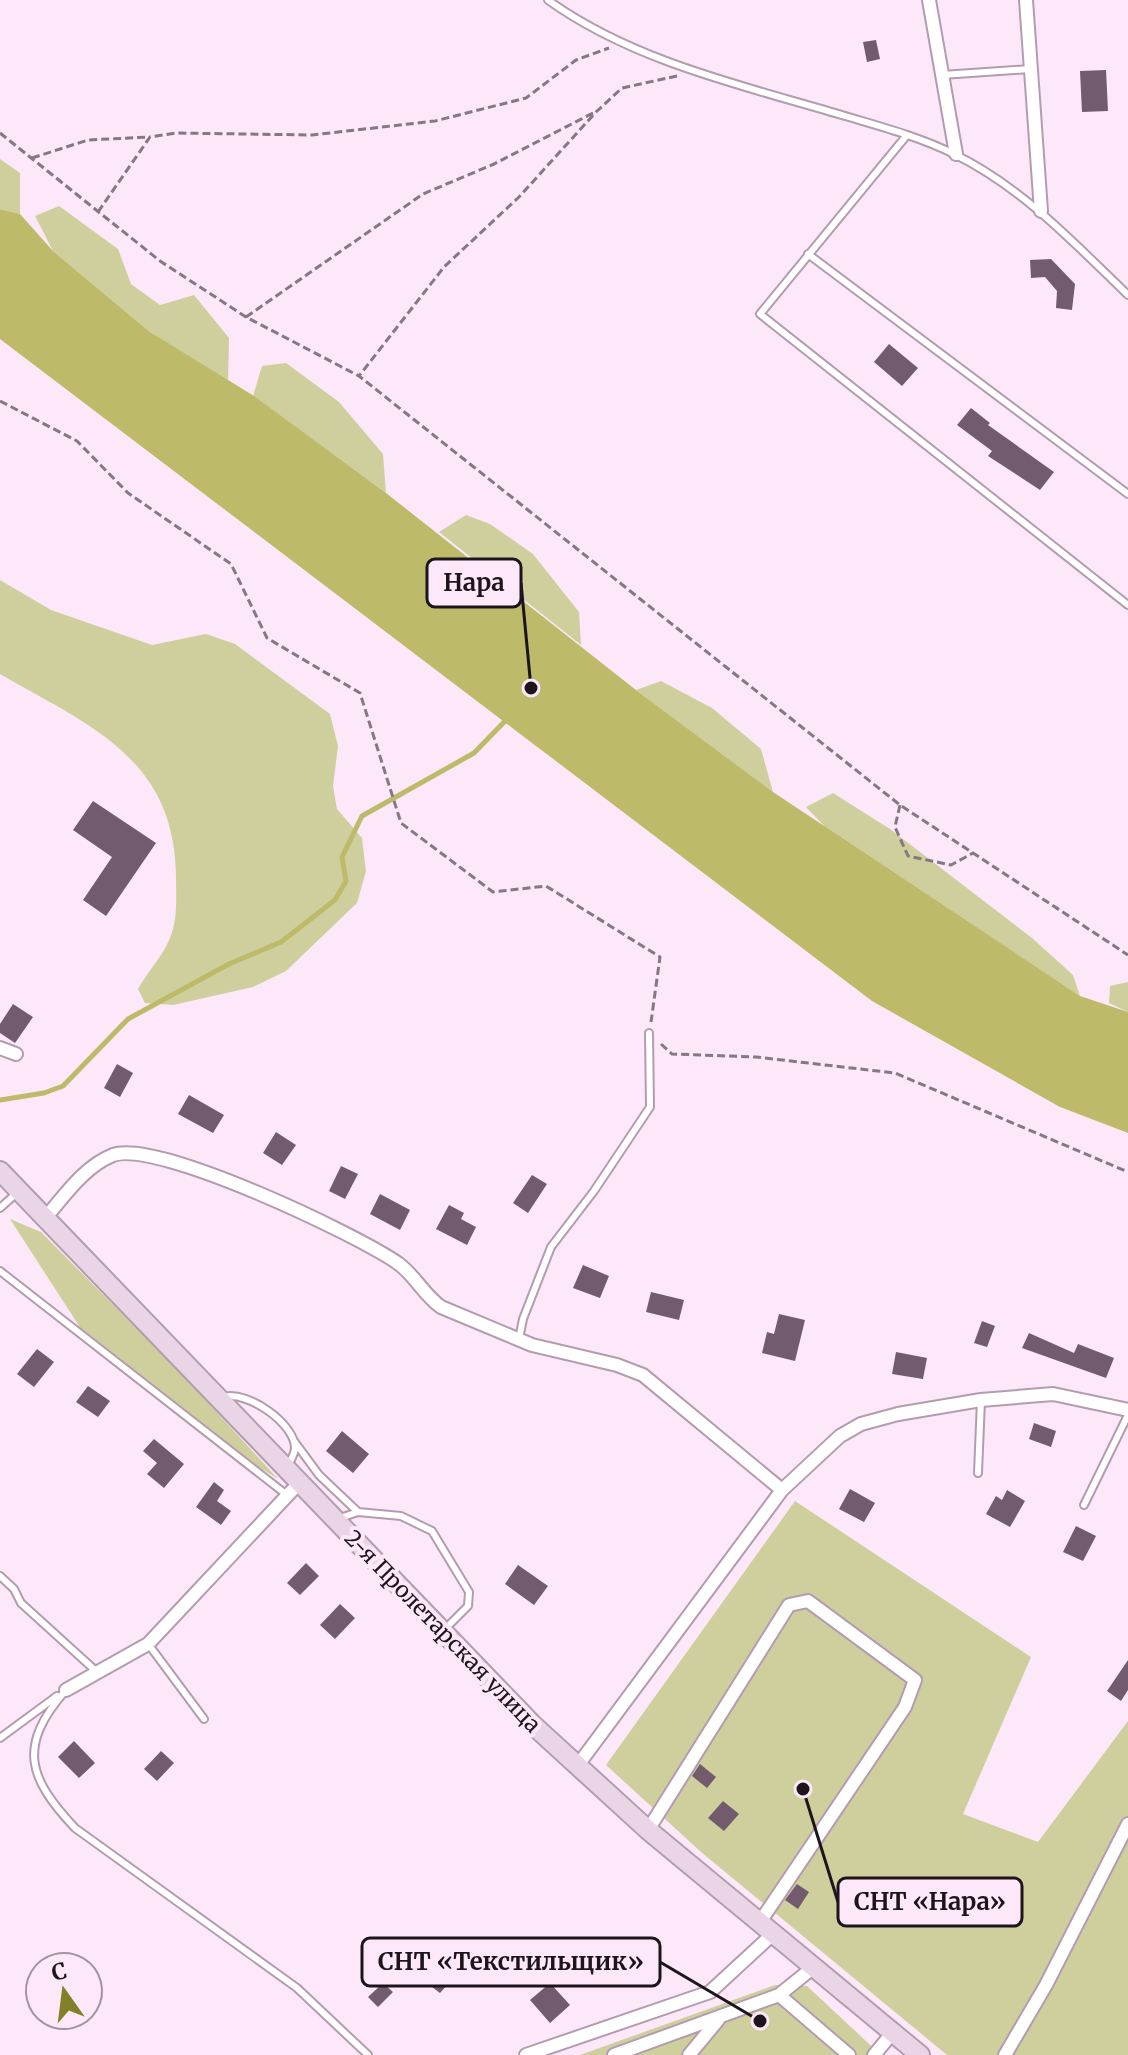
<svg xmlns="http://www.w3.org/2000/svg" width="1128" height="2055" viewBox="0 0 1128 2055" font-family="Merriweather,serif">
<rect width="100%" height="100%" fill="#fde8f9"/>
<path fill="#cfcf9e" d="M 0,159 L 20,173 L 20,214 L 0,209 Z
M 59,206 L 118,249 L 131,284 L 160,305 L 194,295 L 229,338 L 228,383 L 150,332 L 53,251 L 35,216 Z
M 286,363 L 339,402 L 383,454 L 386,493 L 253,396 L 262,366 Z
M 466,515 L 490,524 L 533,554 L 579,612 L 581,645 L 439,532 Z
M 0,580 L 51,610 L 152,645 L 206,634 L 235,644 L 330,714 L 338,746 L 333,786 L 337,809 L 362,838 L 366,871 L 357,903 L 286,971 L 253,987 L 173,1005 L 145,1003 L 138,989 C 147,972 163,956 170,938 C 178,920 176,896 176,877 C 175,758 90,726 0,674 Z
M 661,681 L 712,708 L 761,749 L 773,792 L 636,690 Z
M 833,793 L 890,829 L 1032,938 L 1073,975 L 1080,996 L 829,831 L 806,807 Z
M 1128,982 L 1128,1012 L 1109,1003 L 1110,986 Z
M 10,1219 L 41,1232 L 177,1369 L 278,1479 L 212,1438 L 83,1332 Z
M 795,1501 L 1031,1657 L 963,1814 L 1038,1842 L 1128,1721 L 1128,2055 L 947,2055 L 701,1852 L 606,1765 Z
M 775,1985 L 807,1986 L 881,2055 L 580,2055 Z"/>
<path fill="#bdbb69" d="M 0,209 L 20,214 L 53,251 L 150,332 L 254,396 L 386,493 L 636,690 L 773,792 L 1080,996 L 1128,1012 L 1128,1133 L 1060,1107 L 872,1001 L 0,339 Z"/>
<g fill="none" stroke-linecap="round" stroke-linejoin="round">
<path stroke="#bdbb69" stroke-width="5" d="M 0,1100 L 44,1093 L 63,1086 L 128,1019 L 229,964 L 281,942 L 335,900 L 346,881 L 342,857 L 362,816 L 474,753 L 508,718"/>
</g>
<path fill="#725b6d" d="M 876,40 L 880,59 L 867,62 L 863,42 Z
M 1106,70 L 1108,111 L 1082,112 L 1080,71 Z
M 1051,259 L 1075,284 L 1072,310 L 1056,308 L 1057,291 L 1045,277 L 1031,278 L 1030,260 Z
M 889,344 L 918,368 L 902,386 L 874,362 Z
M 971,408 L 990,423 L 988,425 L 1054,472 L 1040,490 L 988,456 L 992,451 L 957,425 Z
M 93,801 L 156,843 L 106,916 L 83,900 L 112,857 L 73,830 Z
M 13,1004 L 33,1017 L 15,1043 L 0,1033 L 0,1024 Z
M 117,1064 L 133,1073 L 120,1097 L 104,1088 Z
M 189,1095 L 224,1115 L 213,1133 L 178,1114 Z
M 276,1132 L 296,1145 L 282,1165 L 263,1153 Z
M 341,1166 L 358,1174 L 345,1199 L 329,1191 Z
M 532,1175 L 547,1184 L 528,1213 L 513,1203 Z
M 380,1194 L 410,1210 L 400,1230 L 370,1214 Z
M 449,1205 L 464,1213 L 461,1219 L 476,1227 L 467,1245 L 436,1229 Z
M 583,1265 L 609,1276 L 600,1298 L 573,1288 Z
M 651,1292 L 684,1300 L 679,1320 L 646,1312 Z
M 779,1314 L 805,1320 L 795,1361 L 762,1353 L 767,1332 L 774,1334 Z
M 982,1321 L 995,1326 L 987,1347 L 974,1343 Z
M 1029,1333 L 1074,1353 L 1078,1344 L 1114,1358 L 1106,1378 L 1022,1348 Z
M 37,1349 L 54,1362 L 34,1387 L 17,1374 Z
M 896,1352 L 927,1358 L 923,1379 L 892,1374 Z
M 88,1386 L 110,1401 L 98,1417 L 76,1402 Z
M 1034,1423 L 1056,1431 L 1051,1447 L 1029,1439 Z
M 342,1431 L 369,1454 L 353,1473 L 326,1451 Z
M 154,1439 L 184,1464 L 164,1488 L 147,1474 L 157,1463 L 143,1451 Z
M 214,1482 L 224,1490 L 217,1501 L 231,1511 L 221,1525 L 196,1507 Z
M 850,1489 L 875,1503 L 864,1522 L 839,1509 Z
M 1007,1490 L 1025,1501 L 1010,1527 L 986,1514 L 996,1496 L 1002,1500 Z
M 1076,1526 L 1096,1536 L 1083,1561 L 1063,1552 Z
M 306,1563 L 319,1576 L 300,1595 L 287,1583 Z
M 518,1565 L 548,1586 L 534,1605 L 505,1584 Z
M 340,1604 L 355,1618 L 335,1639 L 320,1625 Z
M 1128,1660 L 1128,1690 L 1121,1701 L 1107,1691 Z
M 74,1741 L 95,1763 L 79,1778 L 58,1757 Z
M 161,1751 L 174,1763 L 157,1781 L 144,1769 Z
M 700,1764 L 716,1777 L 707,1788 L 692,1776 Z
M 723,1801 L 739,1814 L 724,1831 L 708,1818 Z
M 797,1884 L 809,1892 L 798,1909 L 785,1900 Z
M 437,1973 L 449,1983 L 440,1993 L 428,1984 Z
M 383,1983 L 393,1992 L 378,2007 L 368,1997 Z
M 550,1983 L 570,2005 L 550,2023 L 530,2000 Z"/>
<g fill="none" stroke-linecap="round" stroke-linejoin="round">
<g stroke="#b49caf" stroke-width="10">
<path id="service" d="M 548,0 C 634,62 745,86 845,116 C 882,127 920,137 954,154 C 1022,187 1075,244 1128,295
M 942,75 L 1030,69
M 907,135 L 760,314 L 1128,605
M 808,254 L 1128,494
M 0,1208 L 18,1192
M 0,1271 L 287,1495
M 519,1339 L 523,1319 L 551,1247 L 594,1191 L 650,1107 L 649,1033
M 224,1397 C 247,1390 296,1424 295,1449 C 294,1455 290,1462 287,1467
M 294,1441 L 319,1475 L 358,1512
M 978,1473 L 981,1400
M 1084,1505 L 1128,1415
M 340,1518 L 358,1512 L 401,1516 L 432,1531 L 469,1592 L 468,1606 L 444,1630
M 0,1576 L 14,1589 L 21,1603 L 97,1672
M 149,1645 L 204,1719
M 66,1690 C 17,1746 28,1778 75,1828 L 297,1988 L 368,2055
M 0,1738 L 57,1696"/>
</g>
<g stroke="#b49caf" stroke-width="16">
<path id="minor" d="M 929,0 L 956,154
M 1026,0 L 1041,211
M 0,1048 L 16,1054
M 46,1217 C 65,1195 85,1166 113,1155 C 157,1139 358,1235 399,1264 C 416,1277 424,1295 441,1307 L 532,1345 L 617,1365 L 643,1375 L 782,1490
M 66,1690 L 148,1644 L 300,1482
M 578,1765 L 782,1490 L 840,1436 L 861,1424 L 898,1414 L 981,1400 L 1053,1394 L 1128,1410
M 648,1830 L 789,1605 L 808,1601 L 915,1680 L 905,1707 L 760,1922
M 779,1995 L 849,2055
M 526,2055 L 710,1992 L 774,1933
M 614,2055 L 779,1995 L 815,1966
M 689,2055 L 718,2020
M 874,2055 L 894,2031
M 1005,2055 L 1046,1985 L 1128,1824"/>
</g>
<g stroke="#b49caf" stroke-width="22">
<path id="secondary" d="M 0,1171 L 532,1724 L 648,1830 L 920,2055"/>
</g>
<path stroke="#867783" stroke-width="3" stroke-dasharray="8 4" stroke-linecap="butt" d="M 677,76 L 622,88 L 596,112 L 519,197 L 444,267 L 359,376 L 900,805 L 1128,955
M 0,133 L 160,261 L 246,317 L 359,376
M 32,158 L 88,140 L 150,137
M 98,212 L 150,137 L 176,133 L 312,135 L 435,121 L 526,98 L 576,60 L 609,48
M 246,317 L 423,194 L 494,164 L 593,113
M 0,401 L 77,441 L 128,493 L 231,564 L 267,638 L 360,693 L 401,823 L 493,892 L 546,886 L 660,957 L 651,1022
M 900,805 L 895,827 L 908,856 L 951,865 L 973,853
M 661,1044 L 672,1054 L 756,1057 L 895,1073 L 1128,1172"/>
<use href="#service" stroke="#fff" stroke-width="6"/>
<use href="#minor" stroke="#fff" stroke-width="12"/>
<use href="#secondary" stroke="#ead5e7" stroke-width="18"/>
</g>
<g text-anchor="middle" stroke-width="8" stroke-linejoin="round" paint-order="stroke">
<g font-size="22" fill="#1d141c" stroke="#fde8f9">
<text transform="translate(443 1631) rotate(46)" y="8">2-я Пролетарская улица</text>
</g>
</g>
<path fill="none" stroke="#1d141c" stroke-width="3" d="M531 688L521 583M803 1789L838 1902M760 2021L660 1962"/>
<g fill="#1d141c" stroke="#fde8f9" stroke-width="3">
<circle cx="531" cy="688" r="8"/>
<circle cx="803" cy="1789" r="8"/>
<circle cx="760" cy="2021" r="8"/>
</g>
<g fill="#fde8f9" stroke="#1d141c" stroke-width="3">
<rect x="427" y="559" width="94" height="48" rx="8"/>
<rect x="838" y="1878" width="184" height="48" rx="8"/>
<rect x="362" y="1938" width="298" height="48" rx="8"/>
</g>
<g font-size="24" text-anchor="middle" font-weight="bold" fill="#1d141c">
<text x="474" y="591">Нара</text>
<text x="930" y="1910">СНТ «Нара»</text>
<text x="511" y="1970">СНТ «Текстильщик»</text>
</g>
<g transform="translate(64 1991) rotate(346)"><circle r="38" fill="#fde8f9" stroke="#a393a1" stroke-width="2"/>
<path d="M0-6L14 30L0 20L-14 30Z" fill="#828028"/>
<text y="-12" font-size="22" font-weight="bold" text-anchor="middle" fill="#1d141c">С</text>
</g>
</svg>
